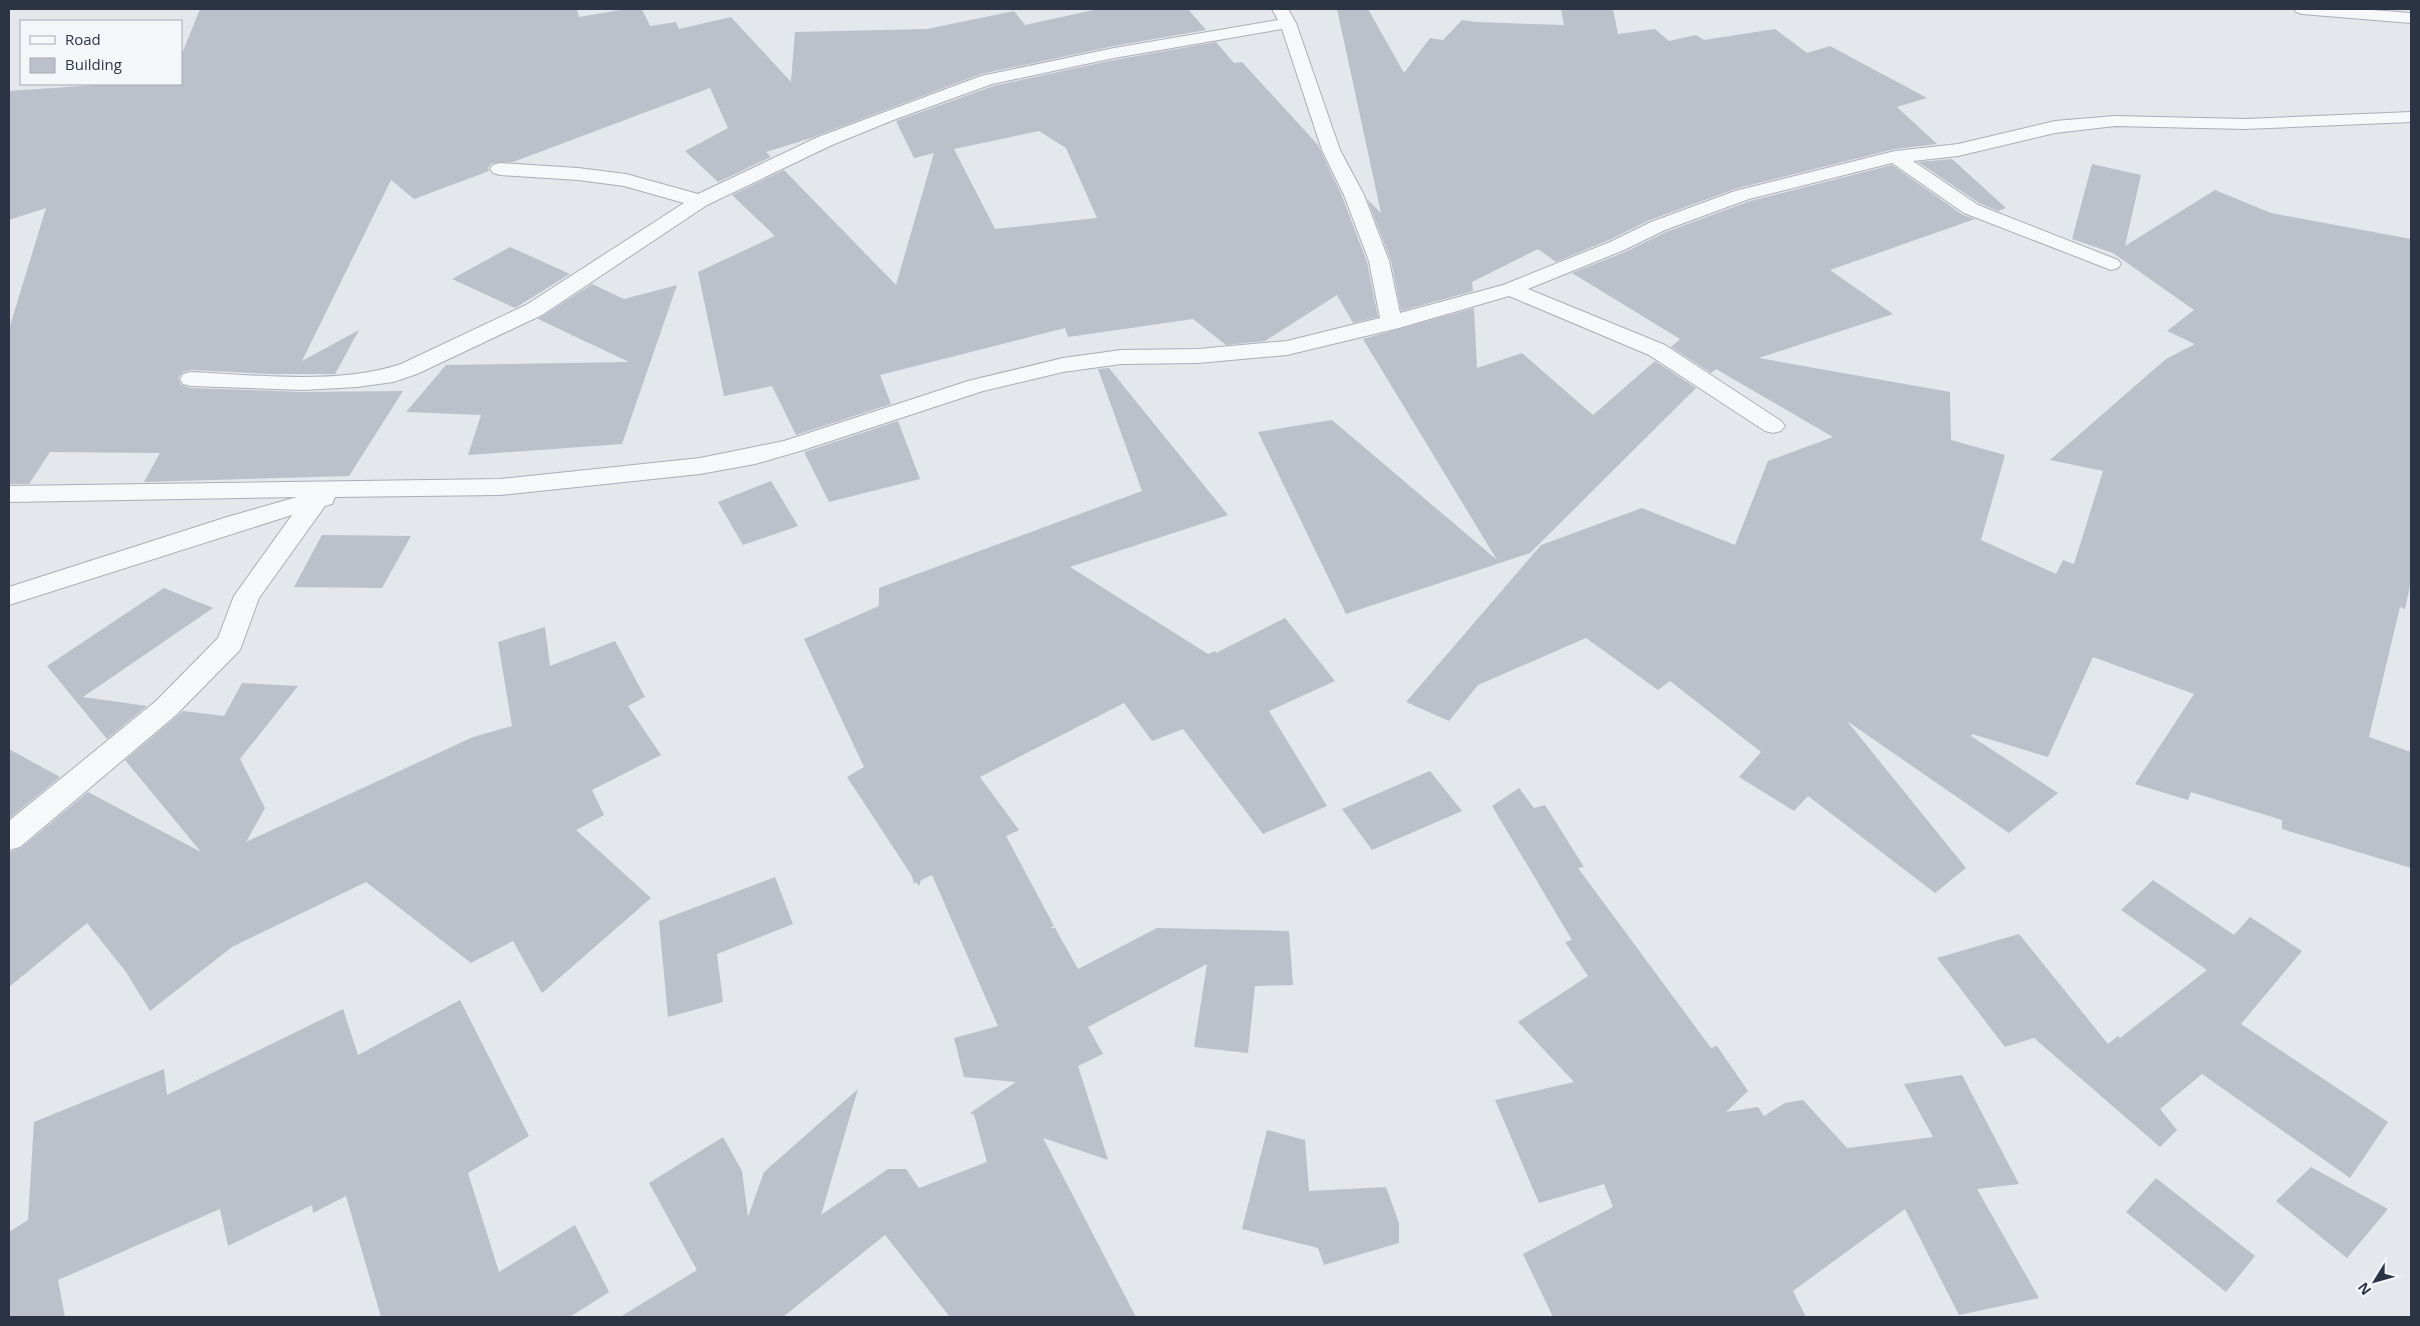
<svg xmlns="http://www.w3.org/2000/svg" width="2420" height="1326" viewBox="0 0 2420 1326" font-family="'Open Sans',sans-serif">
<rect width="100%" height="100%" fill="#e4e7ec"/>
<path fill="#bbc0ca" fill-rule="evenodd" d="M 200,9 L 577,9 L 579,17 L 626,9 L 642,9 L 650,26 L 676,22 L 679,29 L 731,17 L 791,82 L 795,32 L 927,29 L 1014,11 L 1025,25 L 1098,9 L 1188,9 L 1206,30 L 1114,46 L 981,74 L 811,138 L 766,152 L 771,157 L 718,182 L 685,151 L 728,128 L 710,88 L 513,162 L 492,163 L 488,168 L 489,171 L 414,199 L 391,180 L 302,361 L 359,330 L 335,374 L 270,374 L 191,370 L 183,372 L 178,378 L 181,385 L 191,388 L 303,392 L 403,391 L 349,476 L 144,482 L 160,453 L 50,452 L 29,484 L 9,484 L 9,329 L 46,208 L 9,220 L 9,91 L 111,84 L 181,84 L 181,56 Z
M 1337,9 L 1368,9 L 1404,73 L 1430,38 L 1443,40 L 1462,20 L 1475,22 L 1564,25 L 1561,9 L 1613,9 L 1618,34 L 1655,29 L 1669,41 L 1696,35 L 1704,40 L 1775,29 L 1807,53 L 1830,46 L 1927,98 L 1897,107 L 1937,144 L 1895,149 L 1735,189 L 1650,220 L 1609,240 L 1556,262 L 1538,249 L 1472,282 L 1473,291 L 1401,311 L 1391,261 L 1367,199 L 1381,213 Z
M 1216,42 L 1234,63 L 1242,62 L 1318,145 L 1342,196 L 1367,262 L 1378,317 L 1353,323 L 1337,295 L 1265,341 L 1226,345 L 1193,319 L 1068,337 L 1065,328 L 880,375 L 891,404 L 796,435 L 772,386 L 724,396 L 698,272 L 775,236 L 732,195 L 784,170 L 896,285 L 934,153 L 914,158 L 896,121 L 993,86 L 1114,60 ZM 1039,131 L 1066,148 L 1097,218 L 995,229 L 954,149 Z
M 1952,159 L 2006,208 L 1998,211 L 1979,203 L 1918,162 Z
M 2092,164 L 2141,175 L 2125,246 L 2215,190 L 2271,213 L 2411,239 L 2411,581 L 2405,609 L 2400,607 L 2369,737 L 2411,752 L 2411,868 L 2282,829 L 2282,820 L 2191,792 L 2188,800 L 2135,784 L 2194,694 L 2093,657 L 2048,757 L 1972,734 L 1971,736 L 2058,793 L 2009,833 L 1847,721 L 1966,868 L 1935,893 L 1808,796 L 1794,811 L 1739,777 L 1761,752 L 1670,681 L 1658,690 L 1586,638 L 1478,685 L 1449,721 L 1406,702 L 1541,545 L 1642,508 L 1735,545 L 1768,461 L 1833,437 L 1716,369 L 1711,373 L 1671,347 L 1680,339 L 1572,273 L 1625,252 L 1666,232 L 1750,201 L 1892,165 L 1963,215 L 1975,219 L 1830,270 L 1893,314 L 1759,358 L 1950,392 L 1951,440 L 2005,455 L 1981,540 L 2056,574 L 2063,560 L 2074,564 L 2103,471 L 2050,460 L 2166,359 L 2195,344 L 2167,331 L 2194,310 L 2113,253 L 2072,239 Z
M 510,247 L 570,274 L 515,308 L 452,279 Z
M 592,284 L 624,299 L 677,285 L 622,444 L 468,455 L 481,415 L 406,412 L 446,365 L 629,362 L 538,319 Z
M 1474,308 L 1477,368 L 1522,353 L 1593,415 L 1655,361 L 1696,388 L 1530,553 L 1346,614 L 1258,432 L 1332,420 L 1497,560 L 1363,339 Z
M 1109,368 L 1228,515 L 1070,567 L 1208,654 L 1215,651 L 1216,653 L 1285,618 L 1335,681 L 1269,711 L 1327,806 L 1263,834 L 1183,729 L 1152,741 L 1124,703 L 980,777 L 1019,830 L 1006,836 L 1054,926 L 1050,928 L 1055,928 L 1078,969 L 1157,928 L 1289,931 L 1293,985 L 1255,986 L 1248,1053 L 1194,1047 L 1207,964 L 1088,1027 L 1103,1054 L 1078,1066 L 1108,1160 L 1043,1138 L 1136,1317 L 950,1317 L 885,1235 L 783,1317 L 620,1317 L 697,1270 L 649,1183 L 723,1137 L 742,1171 L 748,1217 L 764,1172 L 858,1089 L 821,1215 L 888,1169 L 906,1169 L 919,1188 L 987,1162 L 974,1115 L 970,1113 L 1016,1082 L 964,1077 L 954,1038 L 998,1026 L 932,875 L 921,880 L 919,886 L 916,882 L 914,884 L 912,876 L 847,777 L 864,767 L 804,639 L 879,606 L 879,588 L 1142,491 L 1098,369 Z
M 898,421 L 920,479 L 829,502 L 804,452 Z
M 771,481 L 798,526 L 743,545 L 718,502 Z
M 322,535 L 411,536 L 382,588 L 294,587 Z
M 164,588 L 213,608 L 83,697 L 147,706 L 107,739 L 47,666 Z
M 545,627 L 550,666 L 615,641 L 645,697 L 628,706 L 661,755 L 592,790 L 604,815 L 576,830 L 651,898 L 542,993 L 513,941 L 471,963 L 366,882 L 232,947 L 150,1011 L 126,972 L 87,923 L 9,987 L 9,852 L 21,848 L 88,792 L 201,852 L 125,760 L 183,711 L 224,716 L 242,683 L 298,686 L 240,759 L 265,808 L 246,842 L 473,737 L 512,726 L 498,642 Z
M 9,749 L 60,777 L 9,819 Z
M 1430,771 L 1462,811 L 1372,850 L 1342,809 Z
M 1519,788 L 1534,808 L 1545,805 L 1584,867 L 1578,868 L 1711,1048 L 1717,1046 L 1748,1091 L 1726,1112 L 1758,1107 L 1764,1116 L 1785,1103 L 1803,1100 L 1847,1148 L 1933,1137 L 1904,1084 L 1962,1075 L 2019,1184 L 1977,1189 L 2039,1298 L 1959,1315 L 1905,1209 L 1793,1291 L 1806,1317 L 1553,1317 L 1523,1254 L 1613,1207 L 1604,1184 L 1539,1203 L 1495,1100 L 1574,1082 L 1518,1022 L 1588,976 L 1565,942 L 1572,940 L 1492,806 Z
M 775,877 L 793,924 L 717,954 L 723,1002 L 668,1017 L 659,921 Z
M 2153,880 L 2234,935 L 2250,917 L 2302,951 L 2241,1024 L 2388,1122 L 2350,1178 L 2202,1074 L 2160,1109 L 2177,1130 L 2160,1147 L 2034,1038 L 2005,1047 L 1937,958 L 2019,934 L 2108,1044 L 2118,1036 L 2120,1038 L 2207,970 L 2121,910 Z
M 460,1000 L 529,1136 L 468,1173 L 499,1272 L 575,1225 L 609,1292 L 570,1317 L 381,1317 L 346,1196 L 313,1213 L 312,1205 L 228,1246 L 220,1209 L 58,1280 L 65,1317 L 9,1317 L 9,1232 L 28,1220 L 34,1122 L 164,1069 L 167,1095 L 343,1009 L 358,1055 Z
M 1267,1130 L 1305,1140 L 1309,1191 L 1386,1187 L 1399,1223 L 1399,1243 L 1324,1265 L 1318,1248 L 1242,1229 Z
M 2311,1167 L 2388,1209 L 2347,1258 L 2276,1201 Z
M 2156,1178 L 2255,1256 L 2226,1292 L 2126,1212 Z"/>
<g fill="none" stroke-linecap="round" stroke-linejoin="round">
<g stroke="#a9aeb7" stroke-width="2">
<path id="minor" d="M 1272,9 L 1288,9 L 1296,23 L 1340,150 L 1364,195 L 1389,261 L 1400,313 L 1503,285 L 1610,242 L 1651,222 L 1735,191 L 1895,151 L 1958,144 L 2055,121 L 2115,116 L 2245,119 L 2411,112 L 2411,122 L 2245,129 L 2115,126 L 2055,133 L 1958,156 L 1913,161 L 1978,205 L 2118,260 L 2121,264 L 2118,268 L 2111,270 L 1964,213 L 1892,163 L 1749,199 L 1665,230 L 1624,250 L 1528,289 L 1665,345 L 1781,421 L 1785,426 L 1781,431 L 1773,433 L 1765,431 L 1649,355 L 1509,296 L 1399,328 L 1287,355 L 1198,363 L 1121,364 L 1063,372 L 983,391 L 800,451 L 755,464 L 700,474 L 500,495 L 335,497 L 332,504 L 325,506 L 259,598 L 240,650 L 176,715 L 20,847 L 9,850 L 9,821 L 156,701 L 218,638 L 234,596 L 292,515 L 9,605 L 9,587 L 227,517 L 297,497 L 9,502 L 9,486 L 500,479 L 700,458 L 784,441 L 968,381 L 1063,358 L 1121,350 L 1198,349 L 1287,341 L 1380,318 L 1369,261 L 1344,195 L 1322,150 L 1282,29 L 1114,58 L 992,84 L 896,119 L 832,145 L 707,205 L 542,315 L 417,374 L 393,382 L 357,387 L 303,390 L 191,386 L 183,384 L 180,379 L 183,374 L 191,372 C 256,375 339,385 401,364 L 526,305 L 684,203 L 624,186 L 578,180 L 500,175 L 493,173 L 490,169 L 493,165 L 500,163 L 578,168 L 626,174 L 698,194 L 818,137 L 981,76 L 1114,48 L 1278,20 Z
M 2294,9 L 2359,9 L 2411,13 L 2411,23 L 2302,14 L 2296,12 Z"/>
</g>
<use href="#minor" fill="#f7f8fa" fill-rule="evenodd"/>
</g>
<rect width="2420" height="1326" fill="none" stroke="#2b3445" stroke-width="20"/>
<rect x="20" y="20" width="162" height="65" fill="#f4f6f9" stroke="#a4a8b1"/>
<rect x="30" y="36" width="25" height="8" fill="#f7f8fa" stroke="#a4a8b1"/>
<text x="65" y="45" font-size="15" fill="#2b3445">Road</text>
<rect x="30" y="58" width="25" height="15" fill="#bbc0ca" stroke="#a4a8b1"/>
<text x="65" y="70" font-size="15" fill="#2b3445">Building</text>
<g transform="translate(2375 1281) rotate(233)" stroke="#f4f6f9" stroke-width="4" paint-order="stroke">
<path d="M0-4L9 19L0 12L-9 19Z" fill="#2b3445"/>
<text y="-8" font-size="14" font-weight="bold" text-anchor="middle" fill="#2b3445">N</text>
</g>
</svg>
